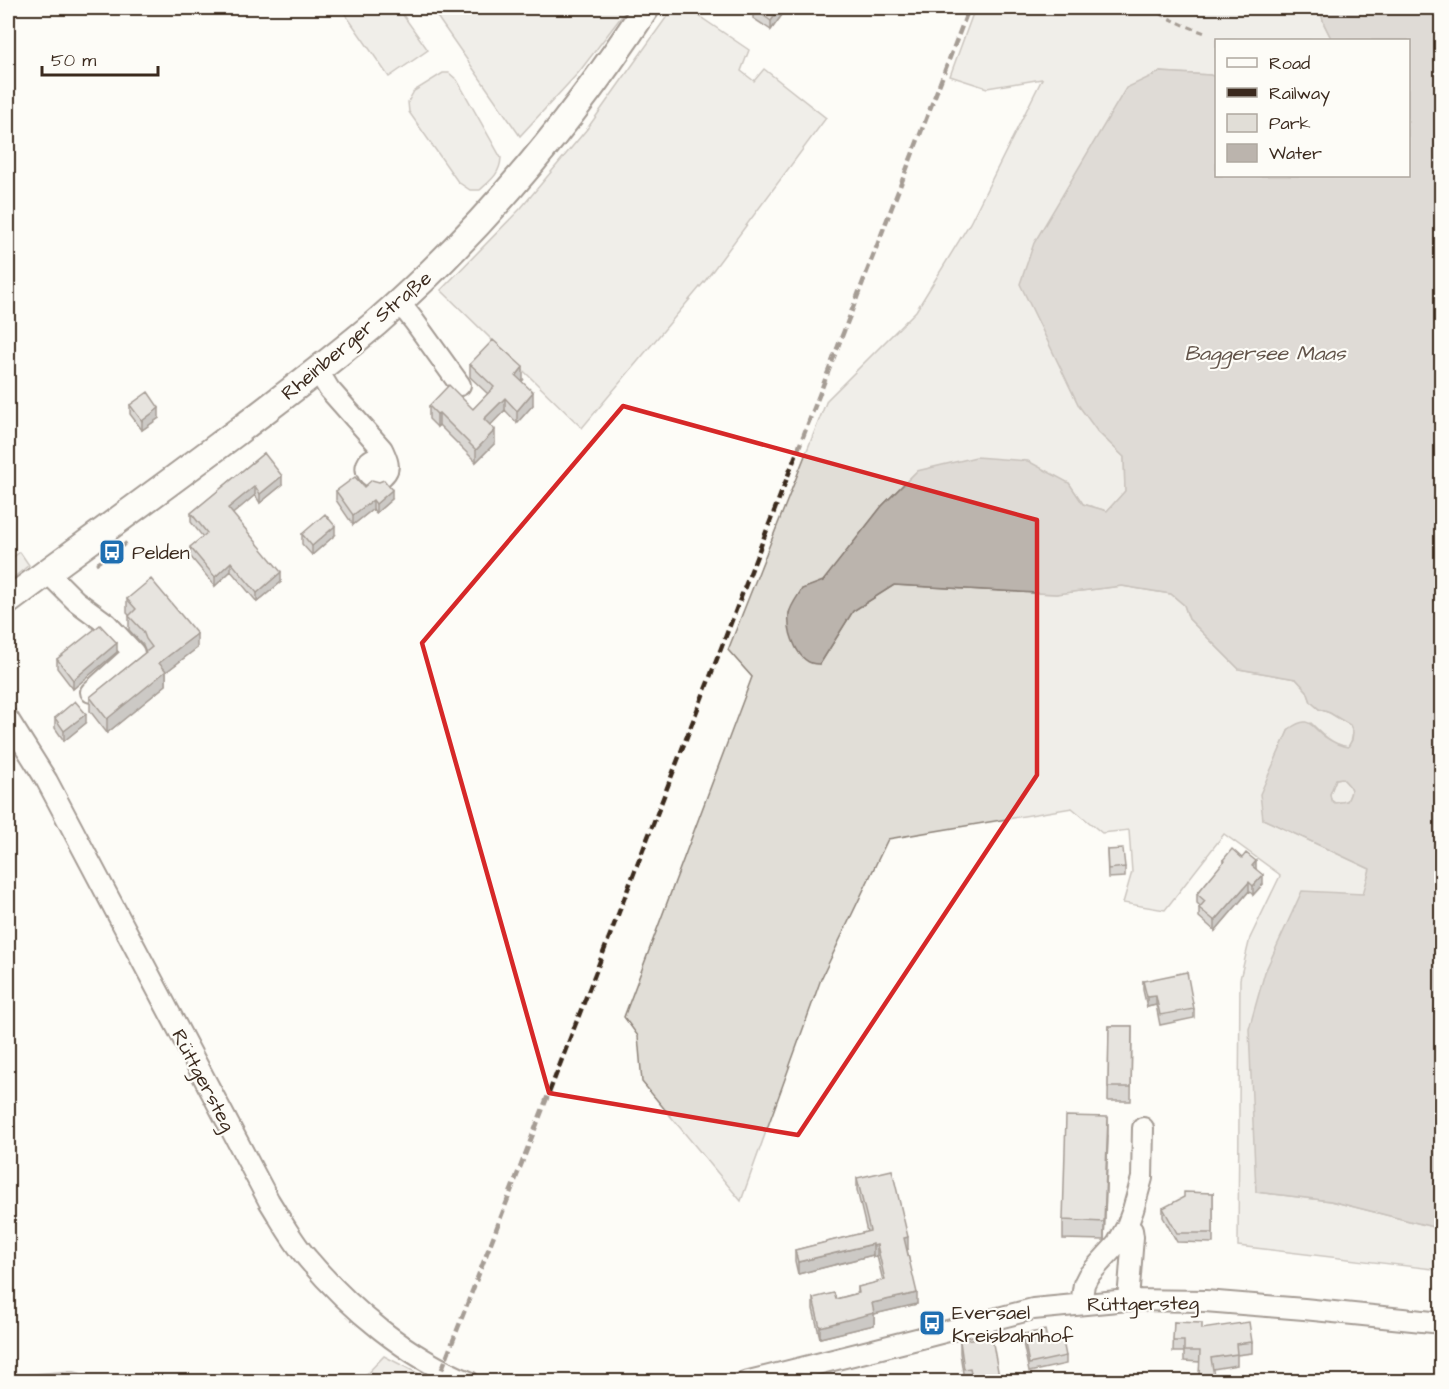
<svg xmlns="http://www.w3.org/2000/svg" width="1449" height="1389" viewBox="0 0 1449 1389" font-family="'Architects Daughter',sans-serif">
<rect width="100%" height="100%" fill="#fdfcf7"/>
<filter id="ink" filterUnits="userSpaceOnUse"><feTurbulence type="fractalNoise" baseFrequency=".0167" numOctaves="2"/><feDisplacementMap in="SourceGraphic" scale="12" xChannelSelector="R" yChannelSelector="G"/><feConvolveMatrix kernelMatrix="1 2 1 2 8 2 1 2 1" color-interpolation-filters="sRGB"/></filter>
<g filter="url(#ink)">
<path fill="#e1ded7" stroke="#8e847a" stroke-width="1.5" d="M 341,8 L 398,8 L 428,50 L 389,77 Z
M 431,8 L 628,8 L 579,72 L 520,136 Z
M 673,8 L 687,8 L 749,50 L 741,71 L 754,81 L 764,69 L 826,118 L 705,281 L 582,428 L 441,290 L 521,208 L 587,129 Z
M 975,8 L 1320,8 L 1324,24 L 1332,40 L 1216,40 L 1216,77 L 1210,75 L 1160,72 L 1097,431 L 1124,457 L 1125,491 L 1107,511 L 1083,504 L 1069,483 L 917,471 L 882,506 L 823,582 L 802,589 L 789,613 L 791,631 L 820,664 L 853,611 L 894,585 L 1056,594 L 1122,586 L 1171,594 L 1184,605 L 1189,619 L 1239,669 L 1296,679 L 1307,691 L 1311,702 L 1319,709 L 1330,713 L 1350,725 C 1354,734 1353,739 1348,747 C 1332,744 1322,734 1311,723 L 1289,729 L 1277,757 L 1263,819 L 1370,869 L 1364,894 L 1256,1192 L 1331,1201 L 1441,1229 L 1441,1270 L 1238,1246 L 1240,979 L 1250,938 L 1280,876 L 1279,874 L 1224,834 L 1165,910 L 1123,903 L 1132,872 L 1129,830 L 1102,833 L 1072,808 L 888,839 L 821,979 L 741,1201 L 642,1082 L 638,1036 L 624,1017 L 752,677 L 728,650 L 827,400 L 916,311 L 970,223 L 1042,79 L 987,88 L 950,76 Z
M 443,73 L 449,73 L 457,80 L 501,158 C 500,174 491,180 480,190 L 470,190 L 458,182 L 409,112 L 408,102 L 414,91 Z
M 20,552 L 29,565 L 8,582 L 8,561 Z
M 1342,778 C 1351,788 1354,788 1347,801 L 1335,803 L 1331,800 L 1330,794 L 1336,779 Z
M 384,1356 L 423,1376 L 421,1381 L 360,1381 Z"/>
<path fill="#bbb4ad" stroke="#887d74" stroke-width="1.5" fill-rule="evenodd" d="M 1320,8 L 1441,8 L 1441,1229 L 1331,1201 L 1256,1192 L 1249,1029 L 1265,972 L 1302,891 L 1363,894 L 1370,869 L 1263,819 L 1260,794 L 1289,729 C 1310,714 1310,726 1325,737 C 1332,742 1339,746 1348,747 L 1352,740 L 1353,732 L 1350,725 L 1330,713 L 1319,709 L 1311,702 L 1307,691 L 1296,679 L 1239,669 L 1189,619 L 1184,605 L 1171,594 L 1122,586 L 1056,594 L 894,585 L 853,611 L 820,664 C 798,666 787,633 789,614 C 790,606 798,596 802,589 L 823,581 L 882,506 L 917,471 L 976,457 L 1028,461 L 1069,483 L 1083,504 L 1107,511 L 1125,491 L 1124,457 L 1097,431 L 1079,406 L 1020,284 L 1034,243 L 1126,88 L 1160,72 L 1210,75 L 1216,77 L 1216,176 L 1408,176 L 1408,40 L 1332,40 L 1324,24 ZM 1342,778 C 1351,787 1354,789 1347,801 L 1335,803 L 1331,800 L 1330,794 L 1336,779 Z
M 71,1371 L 111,1381 L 8,1381 L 8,1376 Z"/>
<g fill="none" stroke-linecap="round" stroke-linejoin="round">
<g stroke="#3b2a1e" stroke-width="24">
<path id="minor" d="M 399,302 L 414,321 L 460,385
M 318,371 L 329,389 L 382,449 C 388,462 393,470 378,479 C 358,475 366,452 386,459
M 47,572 L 76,601 L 107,624 L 134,653 L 91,692
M 8,719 L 47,781 L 269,1201 C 281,1220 292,1241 307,1258 C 350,1309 407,1357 469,1382
M 1127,1226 L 1132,1230 L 1133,1237 L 1128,1300
M 1081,1304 L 1084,1284 L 1088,1276 L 1117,1244 L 1127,1226 L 1133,1210 L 1142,1178 L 1143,1128
M 745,1382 L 921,1338 L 1033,1309 L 1128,1300 L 1205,1301 L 1304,1309 L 1442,1323"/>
</g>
<g stroke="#3b2a1e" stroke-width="30">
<path id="major" d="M 8,601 C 84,545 161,489 237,432 C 284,396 331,361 376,323 C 481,231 570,124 646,8"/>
</g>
<path stroke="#3b2a1e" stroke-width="3" stroke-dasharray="6 4.5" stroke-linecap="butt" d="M 1151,8 C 1168,19 1186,26 1205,33
M 96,564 L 121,548 L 129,539"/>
<use href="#minor" stroke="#fdfcf7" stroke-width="20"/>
<use href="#major" stroke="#fdfcf7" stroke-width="26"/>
<path stroke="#3b2a1e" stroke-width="4.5" stroke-dasharray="9 4.5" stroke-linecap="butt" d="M 437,1382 L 969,8"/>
</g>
<path fill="#b0aca7" stroke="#3b2a1e" stroke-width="1.5" d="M 753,8 L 787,8 L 771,30 L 753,18 Z
M 470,364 L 523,380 L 521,381 L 533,405 L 517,423 L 505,410 L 490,425 L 495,443 L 476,462 L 439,425 L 437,427 L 429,419 L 429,406 L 473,409 L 488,394 L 470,377 Z
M 130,405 L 159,418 L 142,430 L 130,414 Z
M 264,453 L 282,485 L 260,503 L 255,495 L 232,514 L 281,582 L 257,602 L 231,571 L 215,586 L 190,556 L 190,547 L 203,537 L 191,522 L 191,513 Z
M 364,487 L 392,499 L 376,513 L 373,509 L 353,525 L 336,500 L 336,491 Z
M 302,534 L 335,535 L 312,555 L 302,544 Z
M 127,599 L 197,648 L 166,672 L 166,685 L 107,733 L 90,711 L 90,697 L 146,652 L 143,645 L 129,630 L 129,615 L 127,613 Z
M 117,652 L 73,689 L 57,668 L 57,659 Z
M 55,718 L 86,723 L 64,741 L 55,728 Z
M 1107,850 L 1125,867 L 1125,877 L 1108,878 Z
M 1223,860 L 1256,869 L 1263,884 L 1253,895 L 1249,891 L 1215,931 L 1199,917 L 1199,908 L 1200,906 L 1197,903 L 1197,894 L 1223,863 Z
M 1143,981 L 1194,1009 L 1194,1018 L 1160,1025 L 1156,1005 L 1147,1007 L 1143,990 Z
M 1109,1026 L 1132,1026 L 1131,1101 L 1108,1101 Z
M 1108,1135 L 1104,1240 L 1063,1239 L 1063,1220 Z
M 857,1178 L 908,1249 L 907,1249 L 917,1304 L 874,1314 L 874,1325 L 820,1338 L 813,1309 L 813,1298 L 836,1299 L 858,1293 L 858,1287 L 883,1281 L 877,1256 L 873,1257 L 873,1255 L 798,1274 L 795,1261 L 795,1250 L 867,1232 L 857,1190 Z
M 1213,1193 L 1213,1243 L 1177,1242 L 1163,1217 L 1163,1208 Z
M 1174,1322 L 1252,1342 L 1252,1353 L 1237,1355 L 1237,1365 L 1213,1369 L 1199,1379 L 1200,1362 L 1184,1361 L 1184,1352 L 1173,1352 Z
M 1023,1334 L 1048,1344 L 1066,1356 L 1066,1364 L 1029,1372 L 1023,1343 Z
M 978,1340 L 1000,1382 L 970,1382 L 970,1379 L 964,1380 L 960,1353 L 960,1341 Z"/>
<path fill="#908c88" stroke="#3b2a1e" stroke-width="1.5" d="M 780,8 L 787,8 L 771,30 L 771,21 Z
M 523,367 L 523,380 L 516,389 L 516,376 Z
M 533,392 L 533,405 L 517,423 L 517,411 Z
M 505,398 L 505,410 L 484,432 L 484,419 Z
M 159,408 L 159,418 L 142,430 L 142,421 Z
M 439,413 L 439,425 L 437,427 L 437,414 Z
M 495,430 L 495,443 L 476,462 L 476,450 Z
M 282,476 L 282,485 L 260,503 L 260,494 Z
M 255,486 L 255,495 L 228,518 L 228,508 Z
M 392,490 L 392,499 L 376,513 L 376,504 Z
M 373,500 L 373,509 L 353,525 L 353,515 Z
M 335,526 L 335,535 L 312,555 L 312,546 Z
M 231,562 L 231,571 L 215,586 L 215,577 Z
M 281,572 L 281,582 L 257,602 L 257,593 Z
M 197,634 L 197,648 L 166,672 L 166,685 L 107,733 L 107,719 L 159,663 Z
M 117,643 L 117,652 L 73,689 L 73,680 Z
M 86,714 L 86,723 L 64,741 L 64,731 Z
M 1256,861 L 1256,870 L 1252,866 Z
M 1263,875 L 1263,884 L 1253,895 L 1253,886 Z
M 1249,882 L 1249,891 L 1215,931 L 1215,921 Z
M 1156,996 L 1156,1005 L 1147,1007 L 1147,997 Z
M 1108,1117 L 1108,1135 L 1104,1240 L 1104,1222 Z
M 908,1237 L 908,1249 L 904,1250 L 904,1238 Z
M 873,1244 L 873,1255 L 798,1274 L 798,1262 Z
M 877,1245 L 877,1256 L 873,1257 L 873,1246 Z
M 917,1293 L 917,1304 L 874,1314 L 874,1325 L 820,1338 L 820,1327 L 872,1303 Z"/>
<path fill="#cdc8c2" stroke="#3b2a1e" stroke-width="1.5" d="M 753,8 L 780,8 L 771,21 Z
M 493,340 L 523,367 L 516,376 L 533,392 L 517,411 L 505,398 L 484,419 L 495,430 L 476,450 L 439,413 L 437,414 L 429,406 L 449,385 L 473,409 L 494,387 L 470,364 Z
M 148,392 L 159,408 L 142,421 L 130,405 Z
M 264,453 L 282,476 L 260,494 L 255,486 L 228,508 L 281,572 L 257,593 L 231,562 L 215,577 L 190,547 L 207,533 L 191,513 Z
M 355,477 L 364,487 L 372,480 L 379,482 L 384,480 L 392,490 L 376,504 L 373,500 L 353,515 L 336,491 Z
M 325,514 L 335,526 L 312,546 L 302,534 Z
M 151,579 L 197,634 L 159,663 L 166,671 L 107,719 L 90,697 L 152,647 L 146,639 L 143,631 L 129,616 L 136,609 L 127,599 Z
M 100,625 L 117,643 L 73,680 L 57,659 Z
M 75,701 L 86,714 L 64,731 L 55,718 Z
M 1123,849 L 1125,867 L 1108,869 L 1107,850 Z
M 1232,849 L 1242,858 L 1246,853 L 1256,861 L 1252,866 L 1263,875 L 1253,886 L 1249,882 L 1215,921 L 1199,908 L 1205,901 L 1197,894 L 1224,861 L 1223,860 Z
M 1187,972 L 1194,1009 L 1160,1015 L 1156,996 L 1147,997 L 1143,981 Z
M 1109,1026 L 1132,1026 L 1131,1087 L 1108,1087 Z
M 1066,1116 L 1108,1117 L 1104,1222 L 1063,1220 Z
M 892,1170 L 908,1237 L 904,1238 L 917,1293 L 872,1303 L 874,1313 L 820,1327 L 813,1298 L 834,1293 L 836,1299 L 859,1293 L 858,1287 L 885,1280 L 877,1245 L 873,1246 L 873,1244 L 798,1262 L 795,1250 L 870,1231 L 857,1178 Z
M 1184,1192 L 1213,1193 L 1213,1233 L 1177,1233 L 1163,1208 L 1184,1197 Z
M 1174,1322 L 1202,1323 L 1202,1329 L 1249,1322 L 1252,1342 L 1236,1344 L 1237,1354 L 1211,1358 L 1215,1382 L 1188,1382 L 1199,1379 L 1200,1351 L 1184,1351 L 1184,1341 L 1173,1341 Z
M 1045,1330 L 1048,1344 L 1063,1341 L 1066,1356 L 1029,1364 L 1023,1334 Z
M 978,1338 L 978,1340 L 992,1338 L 1000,1382 L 987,1382 L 986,1375 L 972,1377 L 970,1368 L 964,1369 L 960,1341 Z"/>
</g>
<path d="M0 0H1449V1389H0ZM 623,406 L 1037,520 L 1037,775 L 798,1135 L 549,1093 L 422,643 Z" fill="#fdfcf7" fill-opacity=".55" fill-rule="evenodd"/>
<path fill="none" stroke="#d62828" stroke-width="4.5" stroke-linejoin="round" d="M 623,406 L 1037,520 L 1037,775 L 798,1135 L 549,1093 L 422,643 Z"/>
<defs>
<g id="bus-square" transform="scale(1.35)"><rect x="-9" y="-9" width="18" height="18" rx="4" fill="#1f6fb2" stroke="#fdfcf7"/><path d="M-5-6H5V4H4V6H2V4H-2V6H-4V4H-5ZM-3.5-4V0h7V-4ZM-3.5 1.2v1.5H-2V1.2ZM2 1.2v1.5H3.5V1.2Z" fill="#fff"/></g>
</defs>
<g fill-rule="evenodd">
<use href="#bus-square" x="112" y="552"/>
<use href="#bus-square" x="932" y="1323"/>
</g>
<g text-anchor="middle" stroke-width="4.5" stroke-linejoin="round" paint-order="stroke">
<g font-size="20" fill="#3b2a1e" stroke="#fdfcf7">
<text transform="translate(356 335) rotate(-40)" y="7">Rheinberger Straße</text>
<text transform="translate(204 1080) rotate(62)" y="7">Rüttgersteg</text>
<text transform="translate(1143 1303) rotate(-1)" y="7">Rüttgersteg</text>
</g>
<g font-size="20" fill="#3b2a1e" stroke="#fdfcf7" text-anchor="start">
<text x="132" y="559">Pelden</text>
<text x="952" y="1319">Eversael<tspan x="952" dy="23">Kreisbahnhof</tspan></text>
</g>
<g font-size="21" font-style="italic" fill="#615349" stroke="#fdfcf7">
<text x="1265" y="360">Baggersee Maas</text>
</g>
</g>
<rect width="1449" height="1389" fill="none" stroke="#fdfcf7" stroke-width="30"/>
<rect x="15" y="15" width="1419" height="1359" fill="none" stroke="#3b2a1e" stroke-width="2" filter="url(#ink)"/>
<rect x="1215" y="39" width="195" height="138" fill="#fdfcf7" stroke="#afa8a0" stroke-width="1.5"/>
<rect x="1227" y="58" width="30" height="9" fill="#fdfcf7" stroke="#afa8a0" stroke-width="1.5"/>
<text x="1269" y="69" font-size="18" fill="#3b2a1e">Road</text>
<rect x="1227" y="88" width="30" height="9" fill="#3b2a1e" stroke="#afa8a0" stroke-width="1.5"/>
<text x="1269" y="99" font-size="18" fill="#3b2a1e">Railway</text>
<rect x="1227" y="114" width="30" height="18" fill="#e1ded7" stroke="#afa8a0" stroke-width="1.5"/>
<text x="1269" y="129" font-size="18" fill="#3b2a1e">Park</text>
<rect x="1227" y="144" width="30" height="18" fill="#bbb4ad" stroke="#afa8a0" stroke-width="1.5"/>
<text x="1269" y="159" font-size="18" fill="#3b2a1e">Water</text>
<path d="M42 66v9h116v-9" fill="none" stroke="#3b2a1e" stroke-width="3"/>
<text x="51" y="66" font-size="18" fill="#3b2a1e" stroke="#fdfcf7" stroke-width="4.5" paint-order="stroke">50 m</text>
</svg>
